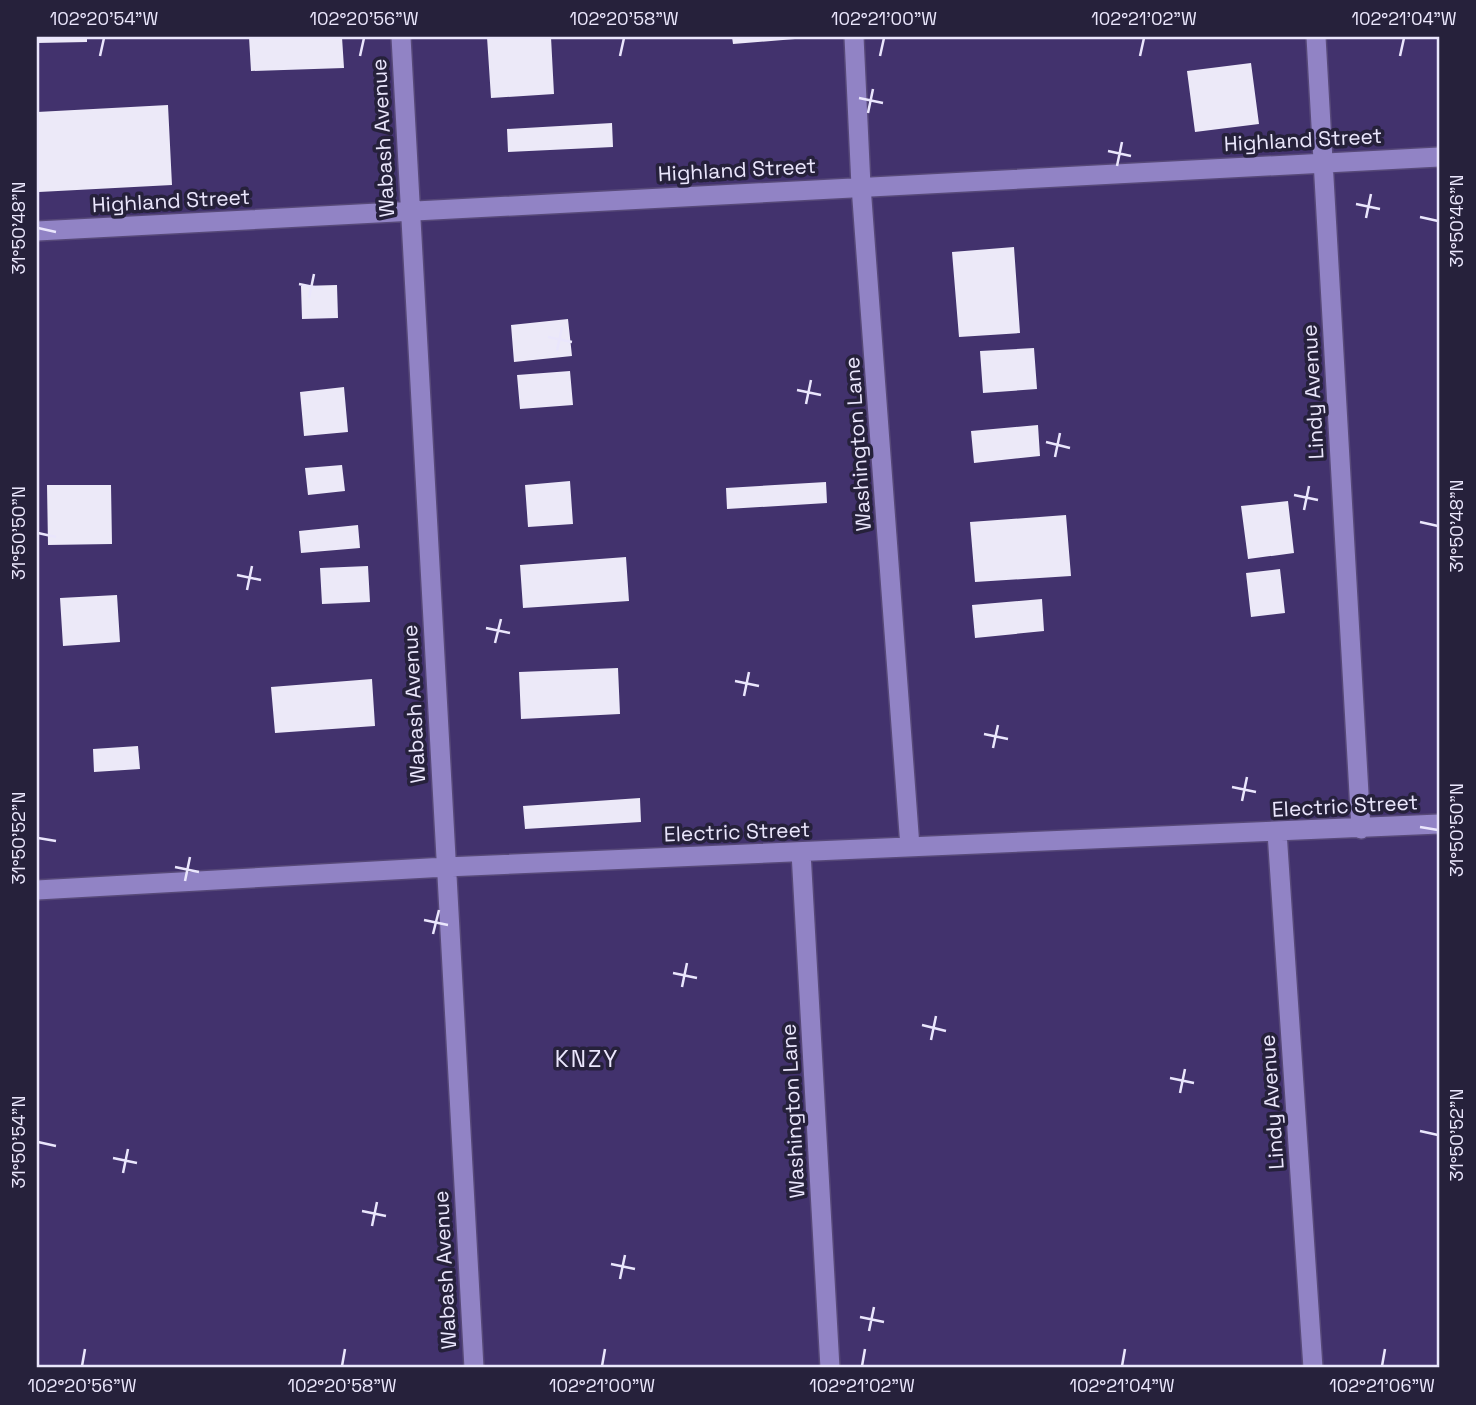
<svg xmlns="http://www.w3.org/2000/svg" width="1476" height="1405" viewBox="0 0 1476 1405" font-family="'Space Grotesk',sans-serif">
<rect width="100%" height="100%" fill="#42326d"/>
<path fill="#ece9f8" d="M 37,37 L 87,37 L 87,42 L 37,43 Z
M 249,37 L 342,37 L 344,68 L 251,71 Z
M 487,37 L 551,37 L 554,94 L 491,98 Z
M 732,37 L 795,37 L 795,39 L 733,44 Z
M 1251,63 L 1259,124 L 1195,132 L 1187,71 Z
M 168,105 L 172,185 L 39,192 L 37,112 Z
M 612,123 L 613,147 L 508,152 L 507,129 Z
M 1014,247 L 1020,333 L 959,337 L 952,252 Z
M 337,285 L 338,318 L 302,319 L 301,286 Z
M 568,319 L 572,356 L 514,362 L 511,325 Z
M 1034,348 L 1037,389 L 983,393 L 980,351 Z
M 570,371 L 573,405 L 520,409 L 517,375 Z
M 344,387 L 348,432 L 304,436 L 300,392 Z
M 1038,425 L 1040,456 L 974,463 L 971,431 Z
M 342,465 L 345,491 L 308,495 L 305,468 Z
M 570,481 L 573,524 L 528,527 L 525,485 Z
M 826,482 L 827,503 L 727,509 L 726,488 Z
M 47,485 L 111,485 L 112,544 L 48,545 Z
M 1288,501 L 1294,553 L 1248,559 L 1241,506 Z
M 1066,515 L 1071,576 L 975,582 L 970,522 Z
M 358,525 L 360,548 L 301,553 L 299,531 Z
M 626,557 L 629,601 L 523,608 L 520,565 Z
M 368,566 L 370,602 L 322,604 L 320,568 Z
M 1280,569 L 1285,613 L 1251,617 L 1246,573 Z
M 117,595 L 120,642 L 63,646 L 60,598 Z
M 1042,599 L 1044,631 L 975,638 L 972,605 Z
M 618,668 L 620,714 L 521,719 L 519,672 Z
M 372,679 L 375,726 L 275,733 L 271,687 Z
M 138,746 L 140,769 L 94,772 L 93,749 Z
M 640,798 L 641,822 L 525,829 L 523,806 Z"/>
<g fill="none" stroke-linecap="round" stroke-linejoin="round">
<g stroke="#574979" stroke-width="22">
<path id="minor" d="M 401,37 L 474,1368
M 854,37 L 861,186 L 910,847
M 1316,37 L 1361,829
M 37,231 L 1439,157
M 1277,832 L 1313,1368
M 801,852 L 830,1368
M 37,890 L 446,867 L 1439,824"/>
</g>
<use href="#minor" stroke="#9183c5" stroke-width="19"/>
</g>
<path fill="none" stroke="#eae6fc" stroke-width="2.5" d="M 100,56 L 104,38M 360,56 L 364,38M 620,56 L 624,38M 880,56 L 884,38M 1140,56 L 1144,38M 1400,56 L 1404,38M 859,98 L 883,103M 868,113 L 873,89M 1108,151 L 1131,156M 1117,166 L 1122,142M 1356,204 L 1380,209M 1420,217 L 1438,221M 1366,218 L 1371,194M 38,228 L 56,232M 299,284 L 323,289M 309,298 L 314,274M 548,337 L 572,342M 557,351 L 562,327M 797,390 L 821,395M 806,404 L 811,380M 1046,442 L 1070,448M 1055,457 L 1060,433M 1294,495 L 1318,500M 1304,510 L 1309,486M 1420,522 L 1438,526M 38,533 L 56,537M 237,575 L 261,580M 247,590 L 252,566M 486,628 L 510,633M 495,643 L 501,619M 735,681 L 759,686M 744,696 L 749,672M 984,734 L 1008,739M 993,748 L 998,725M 1232,787 L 1256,792M 1242,801 L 1247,777M 1420,827 L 1438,830M 38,838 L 56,841M 175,867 L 199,872M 185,881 L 190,857M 424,920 L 448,925M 433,934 L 439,910M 673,973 L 697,978M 682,987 L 687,963M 922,1025 L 946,1031M 931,1040 L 936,1016M 1170,1078 L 1194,1083M 1180,1093 L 1185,1069M 1420,1131 L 1438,1135M 38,1142 L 56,1146M 113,1158 L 137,1163M 123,1173 L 128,1149M 362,1211 L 386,1216M 372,1226 L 377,1202M 611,1264 L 635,1269M 620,1279 L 625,1255M 860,1317 L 884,1322M 869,1331 L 874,1307M 82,1366 L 85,1349M 342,1366 L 345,1349M 602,1366 L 605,1349M 862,1366 L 865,1349M 1122,1366 L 1125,1349M 1382,1366 L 1385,1349"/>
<g text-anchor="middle" stroke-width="7" stroke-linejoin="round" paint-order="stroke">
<g font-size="21" fill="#eae6fc" stroke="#26213b">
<text transform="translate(383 138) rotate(-93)" y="7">Wabash Avenue</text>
<text transform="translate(1303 140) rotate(-3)" y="7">Highland Street</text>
<text transform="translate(737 170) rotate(-3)" y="7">Highland Street</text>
<text transform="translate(171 201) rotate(-3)" y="7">Highland Street</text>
<text transform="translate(1313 392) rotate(-93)" y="7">Lindy Avenue</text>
<text transform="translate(858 444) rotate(-94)" y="7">Washington Lane</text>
<text transform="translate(414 704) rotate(-93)" y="7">Wabash Avenue</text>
<text transform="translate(1345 806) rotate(-3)" y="7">Electric Street</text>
<text transform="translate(737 832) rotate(-2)" y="7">Electric Street</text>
<text transform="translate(1272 1102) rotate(-94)" y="7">Lindy Avenue</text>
<text transform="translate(793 1111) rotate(-93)" y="7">Washington Lane</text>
<text transform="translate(445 1270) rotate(-93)" y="7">Wabash Avenue</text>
</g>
<g font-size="23" letter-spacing="2" fill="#eae6fc" stroke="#26213b">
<text x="587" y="1067">KNZY</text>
</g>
</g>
<rect width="1476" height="1405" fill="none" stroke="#26213b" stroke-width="77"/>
<rect x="38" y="38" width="1400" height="1328" fill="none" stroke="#eae6fc" stroke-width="2.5"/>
<g font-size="18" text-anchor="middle" fill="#eae6fc">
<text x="104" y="25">102°20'54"W</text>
<text x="364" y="25">102°20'56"W</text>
<text x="624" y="25">102°20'58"W</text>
<text x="884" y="25">102°21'00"W</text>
<text x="1144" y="25">102°21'02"W</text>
<text x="1404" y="25">102°21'04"W</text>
<text transform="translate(1457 221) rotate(-90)" y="6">31°50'46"N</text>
<text transform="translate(19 228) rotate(-90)" y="6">31°50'48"N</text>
<text transform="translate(1457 526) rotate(-90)" y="6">31°50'48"N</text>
<text transform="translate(19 533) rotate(-90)" y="6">31°50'50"N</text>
<text transform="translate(1457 830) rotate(-90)" y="6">31°50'50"N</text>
<text transform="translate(19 838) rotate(-90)" y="6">31°50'52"N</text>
<text transform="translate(1457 1135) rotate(-90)" y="6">31°50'52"N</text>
<text transform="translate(19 1142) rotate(-90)" y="6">31°50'54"N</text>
<text x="82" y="1392">102°20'56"W</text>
<text x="342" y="1392">102°20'58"W</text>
<text x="602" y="1392">102°21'00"W</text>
<text x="862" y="1392">102°21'02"W</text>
<text x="1122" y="1392">102°21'04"W</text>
<text x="1382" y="1392">102°21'06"W</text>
</g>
</svg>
